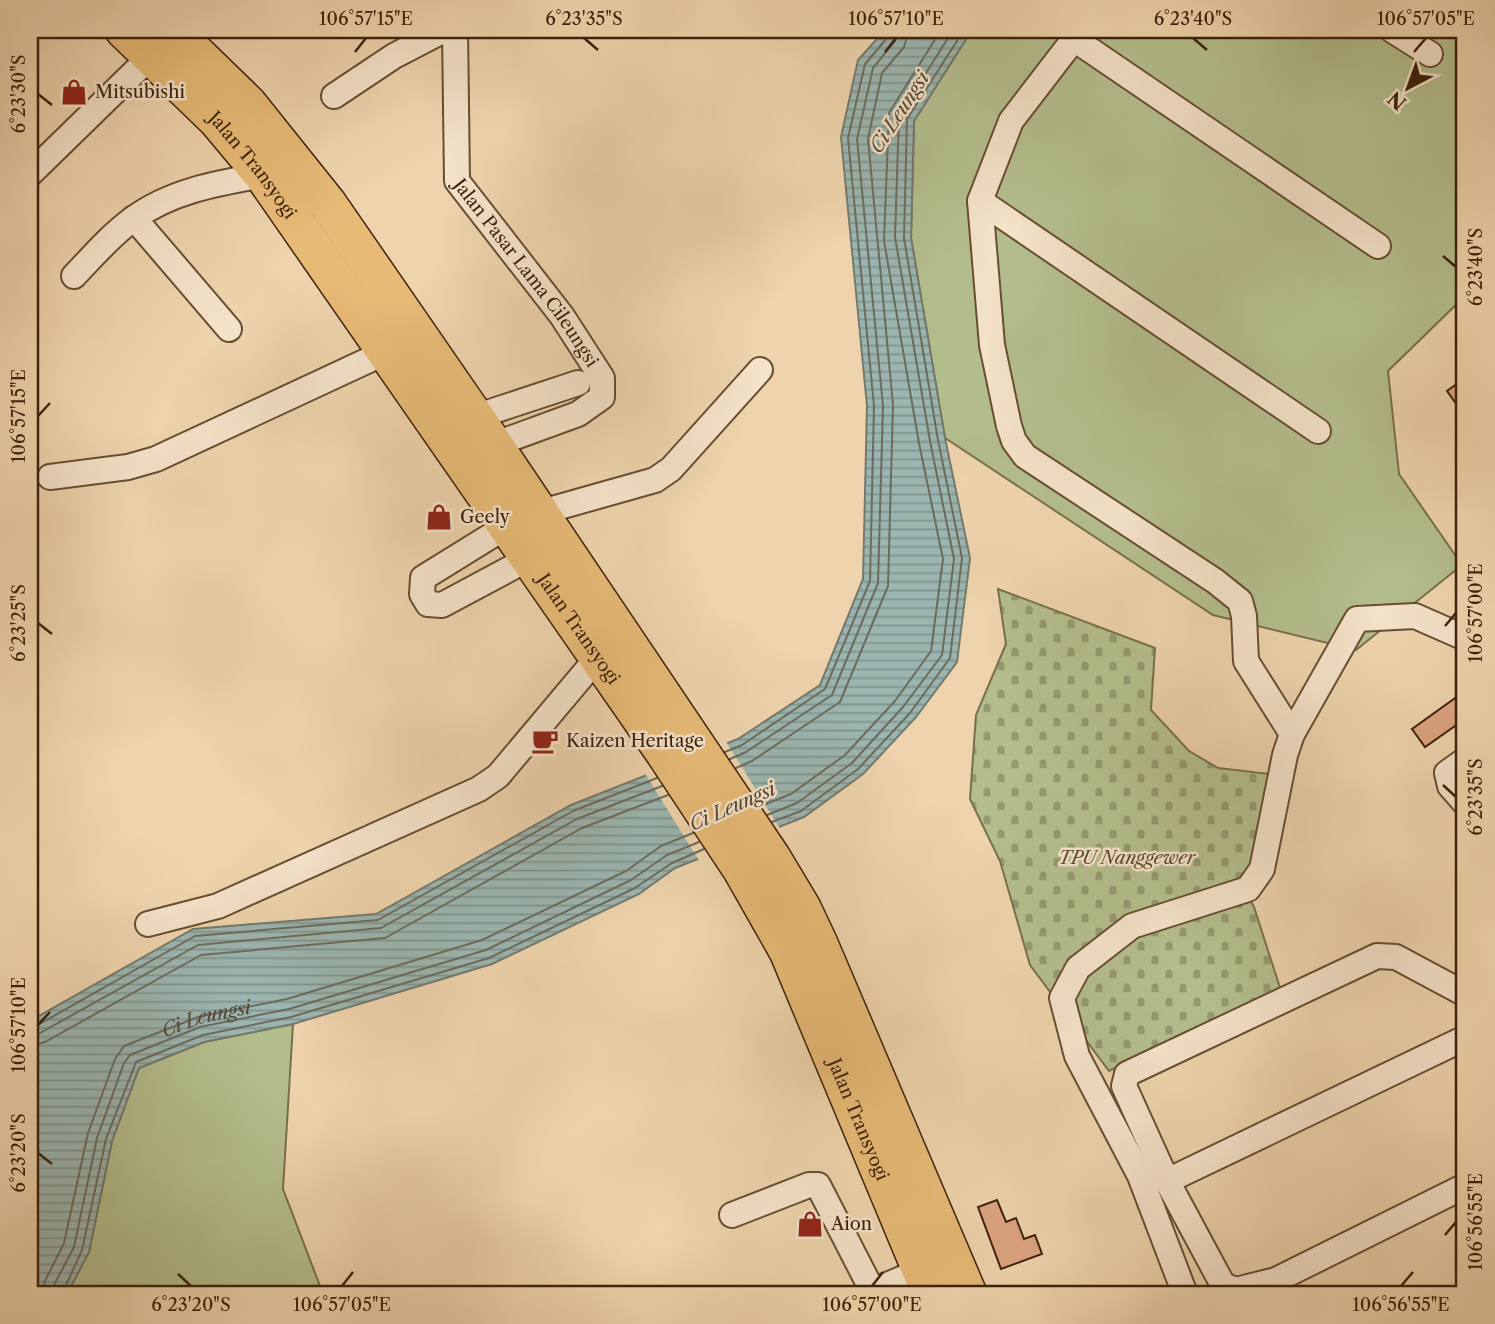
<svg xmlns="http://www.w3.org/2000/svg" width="1495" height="1324" viewBox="0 0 1495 1324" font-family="'Libre Caslon Text',serif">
<defs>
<pattern id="cemetery-stones" width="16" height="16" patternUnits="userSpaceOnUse" patternTransform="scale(1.75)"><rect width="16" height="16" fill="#b4be8d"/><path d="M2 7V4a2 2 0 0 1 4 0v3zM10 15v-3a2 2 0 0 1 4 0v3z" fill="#949a71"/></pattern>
<pattern id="water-rules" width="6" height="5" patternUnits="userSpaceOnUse" patternTransform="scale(1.75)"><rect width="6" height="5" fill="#9bb6b1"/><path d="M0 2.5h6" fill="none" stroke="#80948e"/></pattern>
</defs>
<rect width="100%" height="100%" fill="#eed3ac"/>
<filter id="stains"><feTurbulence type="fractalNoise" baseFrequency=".00286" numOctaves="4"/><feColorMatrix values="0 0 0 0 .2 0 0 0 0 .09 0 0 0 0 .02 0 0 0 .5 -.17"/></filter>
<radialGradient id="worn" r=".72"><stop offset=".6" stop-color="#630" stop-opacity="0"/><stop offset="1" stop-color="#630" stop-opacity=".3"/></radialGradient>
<path fill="#b4be8d" stroke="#78704c" stroke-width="2" d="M 972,30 L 1465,30 L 1465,296 L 1388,371 L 1399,474 L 1462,565 L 1356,650 L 1213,615 L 945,438 L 911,238 L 914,121 Z
M 293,1024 L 283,1189 L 323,1294 L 67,1294 L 89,1252 L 112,1141 L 139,1068 L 204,1042 Z"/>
<path fill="url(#cemetery-stones)" stroke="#78704c" stroke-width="2" d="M 998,589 L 1155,648 L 1151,710 L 1189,751 L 1218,768 L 1270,774 L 1245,891 L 1254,907 L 1280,988 L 1109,1071 L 1030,965 L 1000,861 L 970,799 L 976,715 L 1006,644 Z"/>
<path fill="url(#water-rules)" stroke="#757a6e" stroke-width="2" d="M 885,30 L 972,30 L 914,121 L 911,238 L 945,438 L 970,558 L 957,662 L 916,717 L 863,774 L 804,817 L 675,868 L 639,894 L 492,964 L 293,1024 L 204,1042 L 139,1068 L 112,1141 L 89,1252 L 67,1294 L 30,1294 L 30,1021 L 193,929 L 376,914 L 571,805 L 738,739 L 820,685 L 863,579 L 867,406 L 841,137 L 858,60 Z"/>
<path fill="#eed3ac" d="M 725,740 L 781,830 L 743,845 L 687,755 Z
M 682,757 L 738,847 L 700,862 L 644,772 Z"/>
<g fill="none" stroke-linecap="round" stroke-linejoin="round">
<g stroke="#6c6c5e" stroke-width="2">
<path d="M 725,752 L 742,745 L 825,689 L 870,581 L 874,406 L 848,138 L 865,64 L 888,37 L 889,30"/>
<path d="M 730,759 L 746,752 L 832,695 L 878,583 L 883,406 L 857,139 L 873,68 L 895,41 L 898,30"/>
<path d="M 736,768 L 752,761 L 840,702 L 888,586 L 893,405 L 868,139 L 882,73 L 904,47 L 909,30"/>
<path d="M 761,806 L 791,794 L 845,755 L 895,701 L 931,651 L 943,559 L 919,443 L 884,241 L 889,113 L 941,30"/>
<path d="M 767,815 L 797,803 L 852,763 L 903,707 L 942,655 L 954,559 L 930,441 L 895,237 L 899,116 L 953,30"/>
<path d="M 772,822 L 801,811 L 858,769 L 910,713 L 950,658 L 962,558 L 938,440 L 904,238 L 907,119 L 964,30"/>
<path d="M 30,1027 L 36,1026 L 195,936 L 378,920 L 573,811 L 657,778"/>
<path d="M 30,1035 L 40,1033 L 198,945 L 381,928 L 577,819 L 662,786"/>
<path d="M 30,1046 L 45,1042 L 201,955 L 385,938 L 582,828 L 668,795"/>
<path id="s1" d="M 42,1294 L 45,1281 L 64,1243 L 88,1133 L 115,1059 L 124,1046 L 198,1017 L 287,999 L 482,940 L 626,871 L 661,846 L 693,833"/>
<path d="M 53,1294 L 54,1285 L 74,1247 L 97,1138 L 124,1063 L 130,1055 L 200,1027 L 289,1009 L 486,950 L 631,880 L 667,855 L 699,842"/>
<path d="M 62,1294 L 82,1250 L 106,1139 L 136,1062 L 203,1035 L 291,1017 L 489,958 L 635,888 L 672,863 L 704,849"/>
</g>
</g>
<path fill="#dca480" stroke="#3c210a" stroke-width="2" d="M 1465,378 L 1465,405 L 1460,409 L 1447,391 Z
M 1465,430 L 1465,448 L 1457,443 Z
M 1465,691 L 1465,719 L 1425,747 L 1412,729 Z
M 997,1200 L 1006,1222 L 1016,1218 L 1024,1239 L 1035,1235 L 1042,1254 L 1001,1269 L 978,1207 Z"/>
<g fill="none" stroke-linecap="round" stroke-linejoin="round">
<g stroke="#684e32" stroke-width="28">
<g id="minor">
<path id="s2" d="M 455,30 L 457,181 L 562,316 L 602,378 L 602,397 L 578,414 L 493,445"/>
<path d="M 1084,30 L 1074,39 L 1011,121 L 980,201 L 992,345 L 1009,426 L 1014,441 L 1025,456 L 1215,581 L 1240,601 L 1244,616 L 1246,661 L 1292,734"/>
<path d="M 1392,30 L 1430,54"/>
<path d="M 1074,39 L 1378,246"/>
<path d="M 334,96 L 394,56 L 444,30"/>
<path d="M 30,174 L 151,56"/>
<path d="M 980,201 L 1318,431"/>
<path d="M 134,218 L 229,329"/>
<path d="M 74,276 C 93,256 111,235 133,219 C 171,191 218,183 263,175"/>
<path d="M 475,417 L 578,383"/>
<path d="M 50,477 L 128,467 L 156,459 L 386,352"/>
<path d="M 538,513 L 655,480 L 671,469 L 760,370"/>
<path d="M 494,534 L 423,578 L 422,594 L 428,604 L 442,605 L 530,558"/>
<path d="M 1465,760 L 1447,773 L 1450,786 L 1465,803"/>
<path d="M 148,924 L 218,906 L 479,789 L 498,776 L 598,657"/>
<path d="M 1465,994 L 1396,957 L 1377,956 L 1127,1074 L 1124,1086 L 1167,1181 L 1223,1285 L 1236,1290 L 1276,1280 L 1465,1186"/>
<path d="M 1167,1181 L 1465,1038"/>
<path d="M 732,1215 L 809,1185 L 818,1185 L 874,1294"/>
<path d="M 873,1291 L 920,1271"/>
<path d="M 1185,1294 L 1140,1176 L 1077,1056 L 1062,998 L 1078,968 L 1132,926 L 1248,889 L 1262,869 L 1285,755 L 1292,734 L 1357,619 L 1415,616 L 1465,638"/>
</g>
</g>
<g stroke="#3c210a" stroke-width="40">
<g id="highway">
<path id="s3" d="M 124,30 L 217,120 L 263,175 L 664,752 L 742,870 L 788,951 L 931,1294"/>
<path d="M 172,30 L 248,104 L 328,204 L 475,417 L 772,858 L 802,908 L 819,944 L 968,1294"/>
</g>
</g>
<use href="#minor" stroke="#f4e2c9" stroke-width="24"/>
<use href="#highway" stroke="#e7ba76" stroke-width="37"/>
</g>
<path fill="none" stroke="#3c210a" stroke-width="2.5" d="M 584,38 L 598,50M 1193,38 L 1207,50M 355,52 L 366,38M 885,52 L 896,38M 1414,52 L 1426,38M 38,94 L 52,105M 1443,256 L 1456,267M 38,416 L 50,403M 38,623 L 52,634M 1445,626 L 1456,613M 1443,785 L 1456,797M 38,1025 L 50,1012M 38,1153 L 52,1164M 1445,1235 L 1456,1222M 178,1274 L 191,1286M 342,1286 L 353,1272M 872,1286 L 883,1272M 1401,1286 L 1413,1272"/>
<defs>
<g id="shop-bare" transform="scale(2.1)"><path d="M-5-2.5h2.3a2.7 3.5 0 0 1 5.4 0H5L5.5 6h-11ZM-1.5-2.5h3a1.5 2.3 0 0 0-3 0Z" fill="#8f2418" stroke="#f4e2c9" stroke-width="2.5" paint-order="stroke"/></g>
<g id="cafe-bare" transform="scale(2.1)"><path d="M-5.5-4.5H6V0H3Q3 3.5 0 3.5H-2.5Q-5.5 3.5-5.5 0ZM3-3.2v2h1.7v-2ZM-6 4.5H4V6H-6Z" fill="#8f2418" stroke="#f4e2c9" stroke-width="2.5" paint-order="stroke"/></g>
</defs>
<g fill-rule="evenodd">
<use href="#shop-bare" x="74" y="92"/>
<use href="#shop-bare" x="439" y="517"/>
<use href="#cafe-bare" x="545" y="741"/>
<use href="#shop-bare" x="810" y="1224"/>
</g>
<g text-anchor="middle" stroke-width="5" stroke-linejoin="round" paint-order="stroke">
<g font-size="18" fill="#3c210a" stroke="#f4e2c9" text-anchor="start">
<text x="95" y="98">Mitsubishi</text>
<text x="460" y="523">Geely</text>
<text x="566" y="747">Kaizen Heritage</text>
<text x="831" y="1230">Aion</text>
</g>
<g font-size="18" fill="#3c210a" stroke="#f4e2c9">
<text dy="6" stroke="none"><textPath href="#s3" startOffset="187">Jalan Transyogi</textPath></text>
<text dy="6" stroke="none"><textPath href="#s2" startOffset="266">Jalan Pasar Lama Cileungsi</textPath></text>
<text dy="6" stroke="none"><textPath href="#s3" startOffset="754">Jalan Transyogi</textPath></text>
<text dy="6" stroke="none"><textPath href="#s3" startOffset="1321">Jalan Transyogi</textPath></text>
</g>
<g font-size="18" font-style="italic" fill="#5a482b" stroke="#f4e2c9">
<text x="1127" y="864">TPU Nanggewer</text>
</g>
<g font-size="19" font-style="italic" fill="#544634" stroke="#f4e2c9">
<text transform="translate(899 112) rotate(-57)" y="7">Ci Leungsi</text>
<text transform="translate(732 806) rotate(-24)" y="7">Ci Leungsi</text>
<text dy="7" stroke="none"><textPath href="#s1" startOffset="350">Ci Leungsi</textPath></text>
</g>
</g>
<rect width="1495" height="1324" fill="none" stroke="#eed3ac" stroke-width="77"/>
<g transform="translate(1408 88) rotate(221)" stroke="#f4e2c9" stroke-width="5" paint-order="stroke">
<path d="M0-5L12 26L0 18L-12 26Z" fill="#3c210a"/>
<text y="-10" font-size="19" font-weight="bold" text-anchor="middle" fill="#3c210a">N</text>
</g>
<rect x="38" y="38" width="1418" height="1248" fill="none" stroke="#3c210a" stroke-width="2.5"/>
<g font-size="18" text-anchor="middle" fill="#3c210a">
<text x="366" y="25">106°57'15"E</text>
<text x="584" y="25">6°23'35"S</text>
<text x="896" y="25">106°57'10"E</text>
<text x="1193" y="25">6°23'40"S</text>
<text x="1426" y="25">106°57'05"E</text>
<text transform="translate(19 94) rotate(-90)" y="6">6°23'30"S</text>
<text transform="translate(1476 267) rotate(-90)" y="6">6°23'40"S</text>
<text transform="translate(19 416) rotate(-90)" y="6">106°57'15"E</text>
<text transform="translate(1476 613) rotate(-90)" y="6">106°57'00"E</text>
<text transform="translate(19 623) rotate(-90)" y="6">6°23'25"S</text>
<text transform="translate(1476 797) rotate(-90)" y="6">6°23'35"S</text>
<text transform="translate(19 1025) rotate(-90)" y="6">106°57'10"E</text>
<text transform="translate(19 1153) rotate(-90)" y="6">6°23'20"S</text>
<text transform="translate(1476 1222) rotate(-90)" y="6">106°56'55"E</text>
<text x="191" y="1311">6°23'20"S</text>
<text x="342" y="1311">106°57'05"E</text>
<text x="872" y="1311">106°57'00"E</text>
<text x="1401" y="1311">106°56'55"E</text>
</g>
<rect width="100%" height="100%" filter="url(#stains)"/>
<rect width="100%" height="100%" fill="url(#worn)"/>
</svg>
